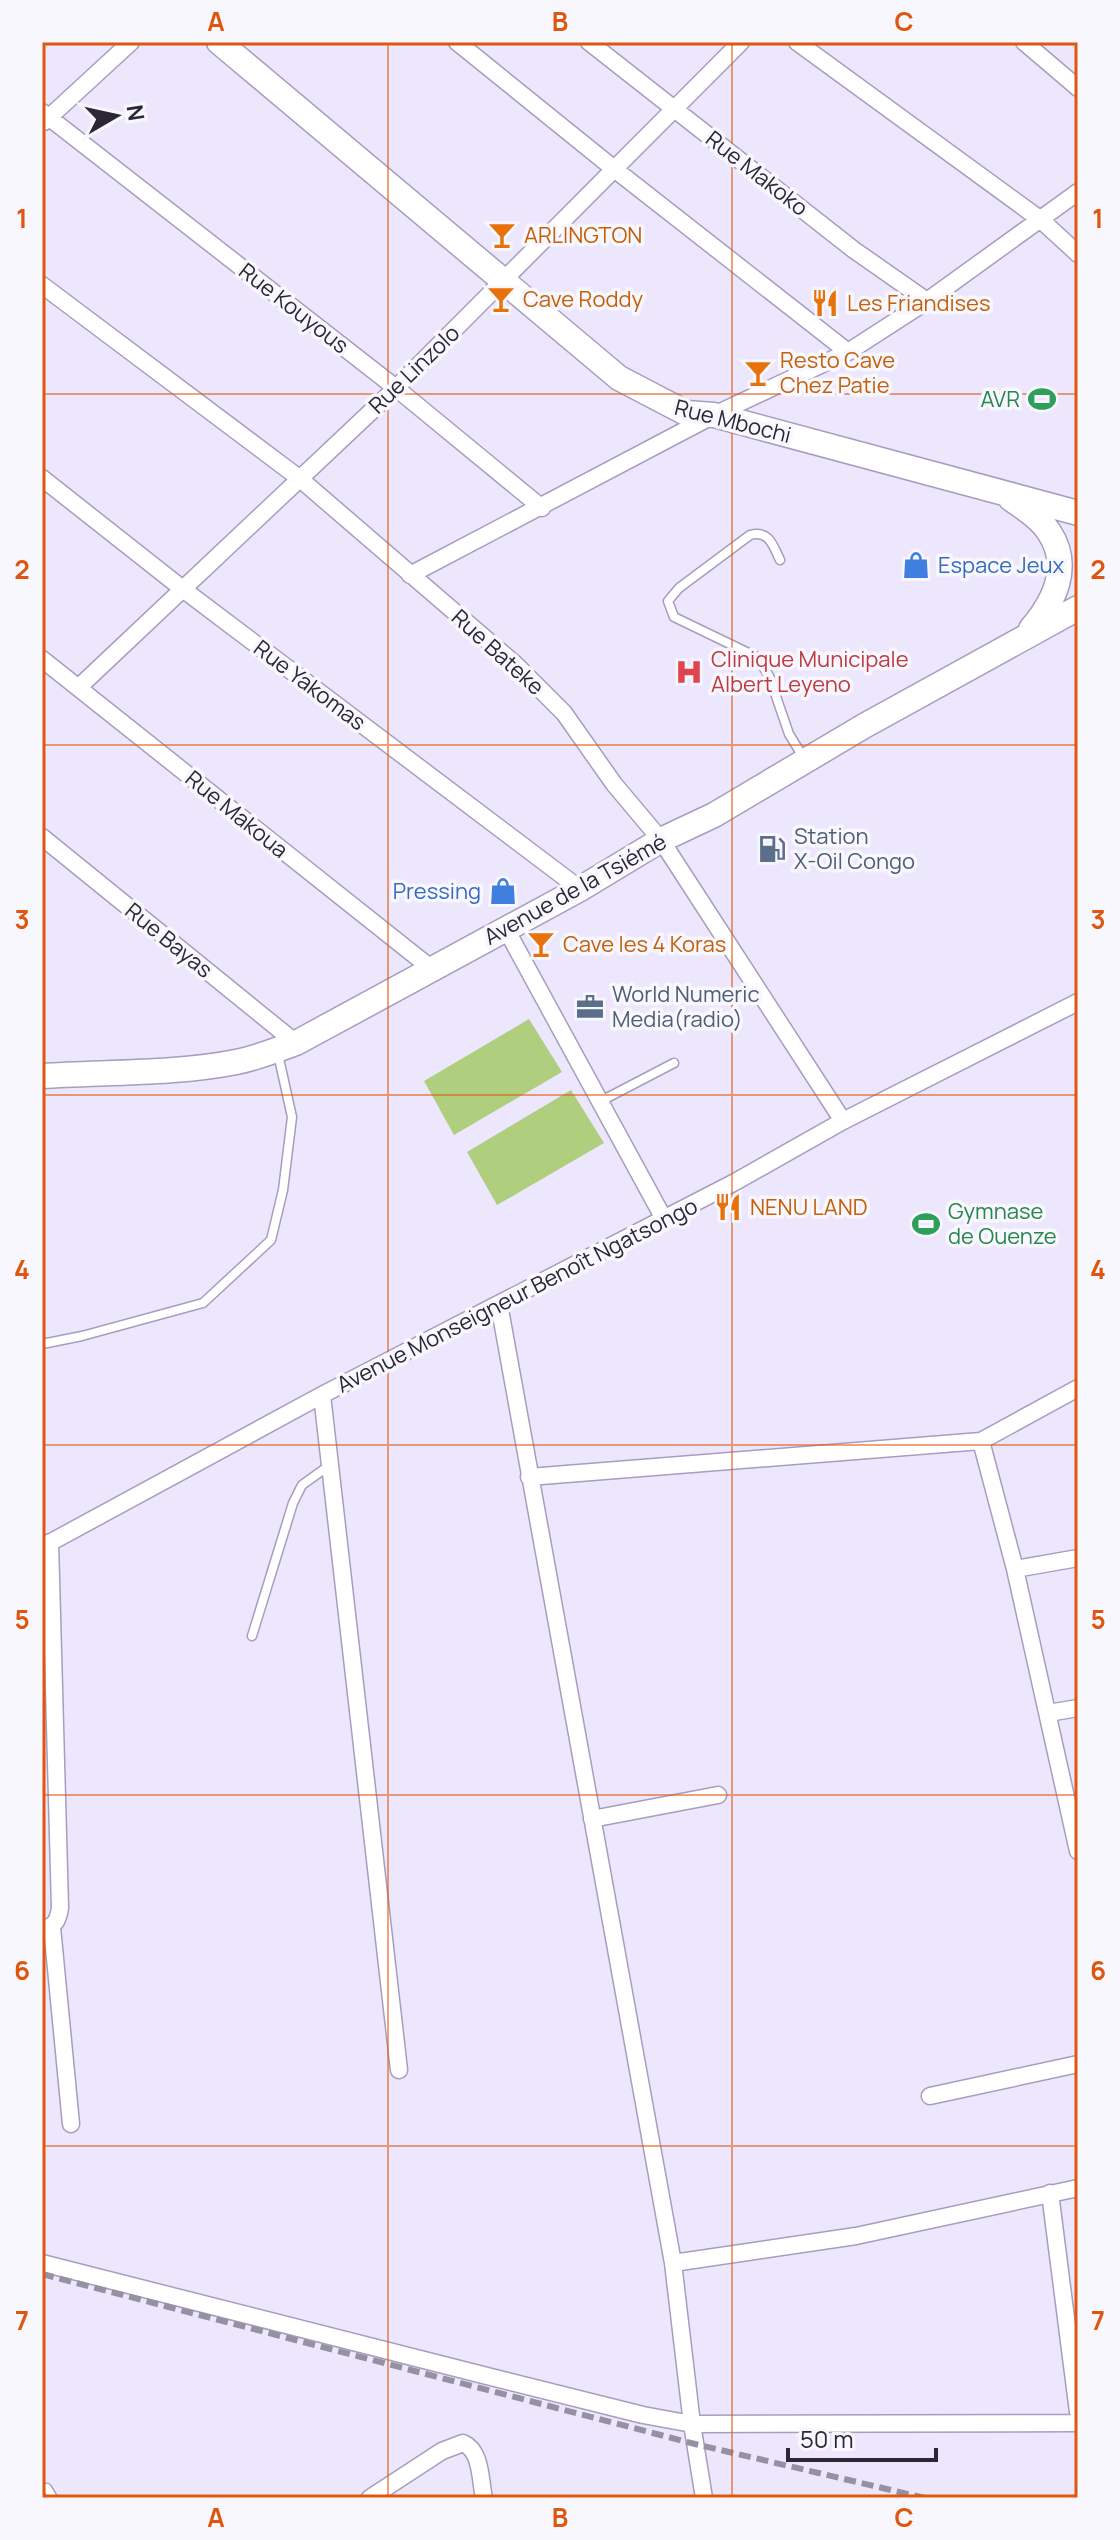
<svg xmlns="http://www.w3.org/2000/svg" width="1120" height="2540" viewBox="0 0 1120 2540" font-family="Manrope,sans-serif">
<rect width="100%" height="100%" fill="#ede7fd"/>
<path fill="#afce7e" d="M 529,1019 L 562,1072 L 454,1135 L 424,1081 Z
M 571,1090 L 604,1143 L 497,1205 L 467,1152 Z"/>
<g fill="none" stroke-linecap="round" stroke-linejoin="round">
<g stroke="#a79dbe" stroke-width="11">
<path id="service" d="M 780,560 C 773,545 769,530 750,535 L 679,588 L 668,601 L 674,617 L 757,657 L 769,676 L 789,734 L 805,760
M 601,1101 L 674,1063
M 42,1344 L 82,1336 L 203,1303 L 271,1240 L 283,1190 L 292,1117 L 278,1054
M 252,1636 L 293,1503 L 302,1485 L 330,1465
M 47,2488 L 53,2498"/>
</g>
<g stroke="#a79dbe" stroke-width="19">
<path id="minor" d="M 457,42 L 613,168 L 848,352
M 589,42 L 854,250 L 927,301
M 797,42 L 1041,220 L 1078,254
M 1024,42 L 1078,88
M 42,112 L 396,388 L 542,508
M 44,122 L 131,42
M 42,285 L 299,478 L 515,664 L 564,713 L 614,784 L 661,840 L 843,1121
M 42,478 L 184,590 L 580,889
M 410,575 L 714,415 L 848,352 L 927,301 L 1078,192
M 42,659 L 432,969
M 79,687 L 396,388 L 741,42
M 42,837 L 296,1043
M 506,929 L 664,1219
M 499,1304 L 673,2263 L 692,2424 L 704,2498
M 322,1395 L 399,2070
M 981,1441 L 1015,1569 L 1078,1851
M 529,1477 L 981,1441 L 1078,1388
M 42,1547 L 322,1395 L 735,1182 L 843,1121 L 1078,1002
M 1015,1569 L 1078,1558
M 1048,1713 L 1078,1708
M 592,1819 L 718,1795
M 52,1927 L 71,2124
M 42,1930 C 55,1926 58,1921 60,1908 L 50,1542
M 930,2096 L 1078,2064
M 1050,2193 L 1078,2412
M 42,2263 L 487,2376 L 643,2415 L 692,2424 L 1078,2423
M 673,2263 L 856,2236 L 1078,2188
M 370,2498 L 442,2451 L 463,2443 C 482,2451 480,2481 484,2498"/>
</g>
<g stroke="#a79dbe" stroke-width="27">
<path id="secondary" d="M 219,42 L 619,378 L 686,413 L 714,415 L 1078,513
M 1011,499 C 1024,508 1040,518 1049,532 C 1072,566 1054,602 1031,629
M 42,1076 C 103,1072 177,1074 236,1062 C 257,1058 276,1050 296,1043 L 580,889 L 661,840 L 714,815 L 864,726 L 1078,608"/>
</g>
<use href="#service" stroke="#fff" stroke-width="8"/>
<use href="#minor" stroke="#fff" stroke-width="16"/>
<use href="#secondary" stroke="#fff" stroke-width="24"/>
<path stroke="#9590a2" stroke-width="6" stroke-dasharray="12 6" stroke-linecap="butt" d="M 42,2274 L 695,2444 L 925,2498"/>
</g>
<path fill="none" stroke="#df560e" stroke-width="2" stroke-opacity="0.55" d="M 388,42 L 388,2498M 732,42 L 732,2498M 42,394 L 1078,394M 42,745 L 1078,745M 42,1095 L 1078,1095M 42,1445 L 1078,1445M 42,1795 L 1078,1795M 42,2146 L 1078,2146"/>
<defs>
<g id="bar-bare" transform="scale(2.16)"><path d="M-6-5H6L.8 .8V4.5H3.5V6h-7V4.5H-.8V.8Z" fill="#e8710a" stroke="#f9f7fe" stroke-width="2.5" paint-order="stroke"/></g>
<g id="restaurant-bare" transform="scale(2.16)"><path d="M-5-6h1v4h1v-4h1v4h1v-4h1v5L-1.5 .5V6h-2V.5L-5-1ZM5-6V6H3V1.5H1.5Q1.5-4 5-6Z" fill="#e8710a" stroke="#f9f7fe" stroke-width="2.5" paint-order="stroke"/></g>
<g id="stadium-bare" transform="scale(2.16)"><path d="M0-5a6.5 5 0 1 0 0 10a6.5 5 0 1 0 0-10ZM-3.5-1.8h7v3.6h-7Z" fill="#2e9e5b" stroke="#f9f7fe" stroke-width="2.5" paint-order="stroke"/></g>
<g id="shop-bare" transform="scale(2.16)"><path d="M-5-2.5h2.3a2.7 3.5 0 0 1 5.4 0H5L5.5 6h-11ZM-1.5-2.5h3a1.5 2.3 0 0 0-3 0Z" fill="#3f7fe0" stroke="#f9f7fe" stroke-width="2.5" paint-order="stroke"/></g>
<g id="hospital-bare" transform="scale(2.16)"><path d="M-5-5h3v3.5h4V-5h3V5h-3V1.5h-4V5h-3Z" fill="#e0444e" stroke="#f9f7fe" stroke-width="2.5" paint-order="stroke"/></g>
<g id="fuel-bare" transform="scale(2.16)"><path d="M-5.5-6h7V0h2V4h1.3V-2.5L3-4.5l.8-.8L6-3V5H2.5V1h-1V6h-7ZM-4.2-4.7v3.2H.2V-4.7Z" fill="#5c6f8a" stroke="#f9f7fe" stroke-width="2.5" paint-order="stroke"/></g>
<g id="office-bare" transform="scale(2.16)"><path d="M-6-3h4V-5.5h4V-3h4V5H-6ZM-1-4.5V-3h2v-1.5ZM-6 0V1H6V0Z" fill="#5c6f8a" stroke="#f9f7fe" stroke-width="2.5" paint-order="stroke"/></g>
</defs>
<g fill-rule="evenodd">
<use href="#bar-bare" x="502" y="235"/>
<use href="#bar-bare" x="501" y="299"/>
<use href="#restaurant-bare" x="825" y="303"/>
<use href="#bar-bare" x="758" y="373"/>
<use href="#stadium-bare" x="1042" y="399"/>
<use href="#shop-bare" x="916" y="565"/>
<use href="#hospital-bare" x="689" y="672"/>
<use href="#fuel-bare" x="772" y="849"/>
<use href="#shop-bare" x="503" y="891"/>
<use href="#bar-bare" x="541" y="944"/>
<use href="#office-bare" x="590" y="1007"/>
<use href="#restaurant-bare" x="728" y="1207"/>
<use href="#stadium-bare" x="926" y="1224"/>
</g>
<g text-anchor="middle" stroke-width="7" stroke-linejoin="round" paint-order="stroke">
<g font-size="22" fill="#2b2734" stroke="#f9f7fe">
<text transform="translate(757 173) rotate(38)" y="8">Rue Makoko</text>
<text transform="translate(294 308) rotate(38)" y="8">Rue Kouyous</text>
<text transform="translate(414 369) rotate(-44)" y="8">Rue Linzolo</text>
<text transform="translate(733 421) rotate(14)" y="8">Rue Mbochi</text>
<text transform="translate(498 652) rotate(42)" y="8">Rue Bateke</text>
<text transform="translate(310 685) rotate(37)" y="8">Rue Yakomas</text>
<text transform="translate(237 814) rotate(39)" y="8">Rue Makoua</text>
<text transform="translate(575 889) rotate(-29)" y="8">Avenue de la Tsiémé</text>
<text transform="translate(169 940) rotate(39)" y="8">Rue Bayas</text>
<text transform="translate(517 1295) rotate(-27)" y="8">Avenue Monseigneur Benoît Ngatsongo</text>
</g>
<g font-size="22" fill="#c56008" stroke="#f9f7fe" text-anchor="start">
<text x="524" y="243">ARLINGTON</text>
<text x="523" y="307">Cave Roddy</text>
<text x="847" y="311">Les Friandises</text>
<text x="780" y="368">Resto Cave<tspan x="780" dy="25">Chez Patie</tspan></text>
<text x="563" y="952">Cave les 4 Koras</text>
<text x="750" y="1215">NENU LAND</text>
</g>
<g font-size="22" fill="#27864d" stroke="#f9f7fe" text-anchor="end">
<text x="1020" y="407">AVR</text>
<text x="948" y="1219" text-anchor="start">Gymnase<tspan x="948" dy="25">de Ouenze</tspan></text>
</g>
<g font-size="22" fill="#366cbe" stroke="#f9f7fe" text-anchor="start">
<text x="938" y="573">Espace Jeux</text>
<text x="481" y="899" text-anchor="end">Pressing</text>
</g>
<g font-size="22" fill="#be3a42" stroke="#f9f7fe" text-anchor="start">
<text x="711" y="667">Clinique Municipale<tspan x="711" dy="25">Albert Leyeno</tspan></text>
</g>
<g font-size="22" fill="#4e5e75" stroke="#f9f7fe" text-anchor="start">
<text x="794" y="844">Station<tspan x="794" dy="25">X-Oil Congo</tspan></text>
<text x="612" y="1002">World Numeric<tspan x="612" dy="25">Media(radio)</tspan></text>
</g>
</g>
<rect width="1120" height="2540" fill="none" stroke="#f9f7fe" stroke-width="88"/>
<g transform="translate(116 116) rotate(81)" stroke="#f9f7fe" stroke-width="6" paint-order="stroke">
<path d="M0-6L14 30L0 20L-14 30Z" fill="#2b2734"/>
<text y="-12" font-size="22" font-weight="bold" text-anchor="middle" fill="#2b2734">N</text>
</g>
<path d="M788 2448v12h148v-12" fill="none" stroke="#2b2734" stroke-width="4"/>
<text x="800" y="2448" font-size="24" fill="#2b2734" stroke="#f9f7fe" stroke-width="6" paint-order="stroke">50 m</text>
<rect x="44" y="44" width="1032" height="2452" fill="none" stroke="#df560e" stroke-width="3"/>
<g font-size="26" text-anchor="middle" font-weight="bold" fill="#df560e">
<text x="216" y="31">A</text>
<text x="560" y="31">B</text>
<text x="904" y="31">C</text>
<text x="22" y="228">1</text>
<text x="1098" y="228">1</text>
<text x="22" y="579">2</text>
<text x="1098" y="579">2</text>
<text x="22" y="929">3</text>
<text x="1098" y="929">3</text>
<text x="22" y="1279">4</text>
<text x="1098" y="1279">4</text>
<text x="22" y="1629">5</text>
<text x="1098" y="1629">5</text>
<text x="22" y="1980">6</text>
<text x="1098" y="1980">6</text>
<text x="22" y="2330">7</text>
<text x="1098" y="2330">7</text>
<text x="216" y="2527">A</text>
<text x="560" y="2527">B</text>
<text x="904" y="2527">C</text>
</g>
</svg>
